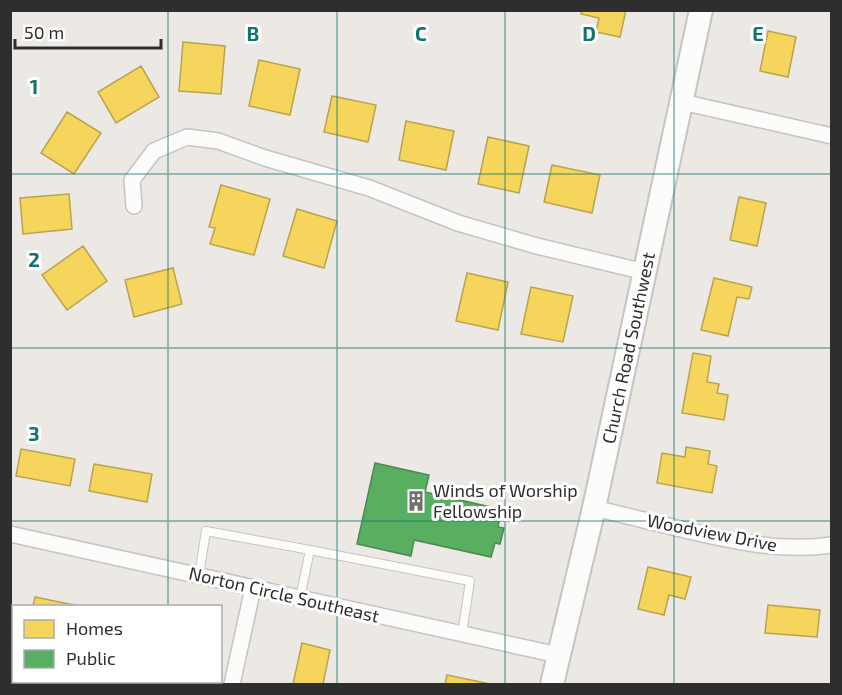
<svg xmlns="http://www.w3.org/2000/svg" width="842" height="695" viewBox="0 0 842 695" font-family="'Exo 2',sans-serif">
<rect width="100%" height="100%" fill="#ece8e4"/>
<path fill="#f6d55c" stroke="#baa34e" stroke-width="1.5" d="M 582,10 L 626,10 L 620,37 L 596,32 L 599,18 L 581,14 Z
M 768,31 L 796,37 L 788,77 L 760,71 Z
M 183,42 L 225,46 L 221,94 L 179,91 Z
M 259,60 L 300,69 L 290,115 L 249,106 Z
M 141,66 L 159,97 L 116,123 L 98,92 Z
M 332,96 L 376,105 L 368,142 L 324,132 Z
M 67,112 L 101,133 L 74,174 L 41,153 Z
M 406,121 L 454,131 L 446,170 L 399,160 Z
M 488,137 L 529,146 L 519,193 L 478,184 Z
M 552,165 L 600,175 L 592,213 L 544,202 Z
M 221,185 L 270,199 L 254,255 L 210,244 L 215,228 L 209,227 Z
M 69,194 L 72,229 L 23,234 L 20,198 Z
M 739,197 L 766,203 L 757,246 L 730,240 Z
M 297,209 L 337,221 L 324,268 L 283,256 Z
M 83,246 L 107,281 L 67,310 L 42,275 Z
M 173,268 L 182,304 L 134,317 L 125,280 Z
M 467,273 L 508,282 L 498,330 L 456,321 Z
M 714,278 L 752,287 L 749,299 L 737,297 L 728,336 L 701,330 Z
M 531,287 L 573,296 L 563,342 L 521,334 Z
M 693,353 L 711,356 L 707,382 L 719,384 L 717,393 L 728,395 L 724,420 L 682,413 Z
M 686,447 L 710,451 L 708,464 L 717,466 L 712,493 L 657,483 L 662,453 L 685,457 Z
M 21,449 L 75,459 L 70,486 L 16,476 Z
M 94,464 L 152,474 L 147,502 L 89,491 Z
M 648,567 L 691,577 L 685,599 L 669,595 L 664,615 L 638,609 Z
M 35,597 L 79,606 L 33,606 Z
M 768,605 L 820,610 L 817,637 L 765,633 Z
M 302,643 L 330,650 L 323,684 L 293,684 Z
M 447,675 L 490,684 L 445,684 Z
M 154,682 L 175,682 L 174,684 Z"/>
<path fill="#5aae61" stroke="#4d8852" stroke-width="1.5" d="M 375,463 L 429,475 L 425,492 L 508,511 L 506,518 L 500,516 L 498,527 L 504,528 L 500,544 L 495,543 L 491,557 L 414,540 L 411,556 L 357,544 Z"/>
<g fill="none" stroke-linecap="round" stroke-linejoin="round">
<g stroke="#c5c4c5" stroke-width="10">
<path id="lane" d="M 199,575 L 206,531 L 310,550
M 300,598 L 310,550 L 470,581 L 462,634"/>
</g>
<g stroke="#c5c4c5" stroke-width="18">
<path id="street" d="M 682,102 L 832,136
M 134,206 L 132,180 L 154,151 L 187,137 L 218,141 L 265,158 L 369,188 L 458,223 L 537,246 L 645,272
M 594,508 C 626,516 657,523 689,531 C 737,542 783,552 832,545
M 10,534 L 558,655
M 232,684 L 253,588"/>
</g>
<g stroke="#c5c4c5" stroke-width="26">
<path id="secondary" d="M 552,684 L 594,508 L 701,10"/>
</g>
<use href="#lane" stroke="#fcfcfb" stroke-width="8"/>
<use href="#street" stroke="#fcfcfb" stroke-width="15"/>
<use href="#secondary" stroke="#fcfcfb" stroke-width="22"/>
</g>
<path fill="none" stroke="#0f766e" stroke-width="1.5" stroke-opacity="0.55" d="M 168,10 L 168,606M 337,10 L 337,684M 505,10 L 505,684M 674,10 L 674,684M 10,174 L 832,174M 10,348 L 832,348M 10,521 L 832,521M 168,682 L 168,684"/>
<defs>
<g id="building-bare" transform="scale(1.62)"><path d="M-4-6H4V6H1V3H-1V6H-4ZM-2.5-4.3h1.7v1.8h-1.7ZM.8-4.3h1.7v1.8H.8ZM-2.5-1h1.7V.8h-1.7ZM.8-1h1.7V.8H.8Z" fill="#706f6e" stroke="#fff" stroke-width="2.5" paint-order="stroke"/></g>
</defs>
<g fill-rule="evenodd">
<use href="#building-bare" x="416" y="501"/>
</g>
<g text-anchor="middle" stroke-width="6" stroke-linejoin="round" paint-order="stroke">
<g font-size="18" fill="#2e2e2e" stroke="#fff">
<text transform="translate(629 348) rotate(-78)" y="6">Church Road Southwest</text>
<text transform="translate(712 533) rotate(11)" y="6">Woodview Drive</text>
<text transform="translate(284 595) rotate(13)" y="6">Norton Circle Southeast</text>
</g>
<g font-size="18" fill="#2e2e2e" stroke="#fff" text-anchor="start">
<text x="433" y="497">Winds of Worship<tspan x="433" dy="21">Fellowship</tspan></text>
</g>
</g>
<g font-size="20" text-anchor="middle" font-weight="bold" fill="#0f766e" stroke="#fff" stroke-width="6" stroke-linejoin="round" paint-order="stroke">
<text x="253" y="41">B</text>
<text x="421" y="41">C</text>
<text x="589" y="41">D</text>
<text x="758" y="41">E</text>
<text x="34" y="94">1</text>
<text x="34" y="267">2</text>
<text x="34" y="441">3</text>
</g>
<rect width="842" height="695" fill="none" stroke="#2e2e2e" stroke-width="24"/>
<rect x="12" y="605" width="210" height="78" fill="#ffffff" stroke="#ababab" stroke-width="1.5"/>
<rect x="24" y="620" width="30" height="18" fill="#f6d55c" stroke="#ababab" stroke-width="1.5"/>
<text x="66" y="635" font-size="18" fill="#2e2e2e">Homes</text>
<rect x="24" y="650" width="30" height="18" fill="#5aae61" stroke="#ababab" stroke-width="1.5"/>
<text x="66" y="665" font-size="18" fill="#2e2e2e">Public</text>
<path d="M15 39v9h146v-9" fill="none" stroke="#2e2e2e" stroke-width="3"/>
<text x="24" y="39" font-size="18" fill="#2e2e2e" stroke="#ffffff" stroke-width="4.5" paint-order="stroke">50 m</text>
</svg>
